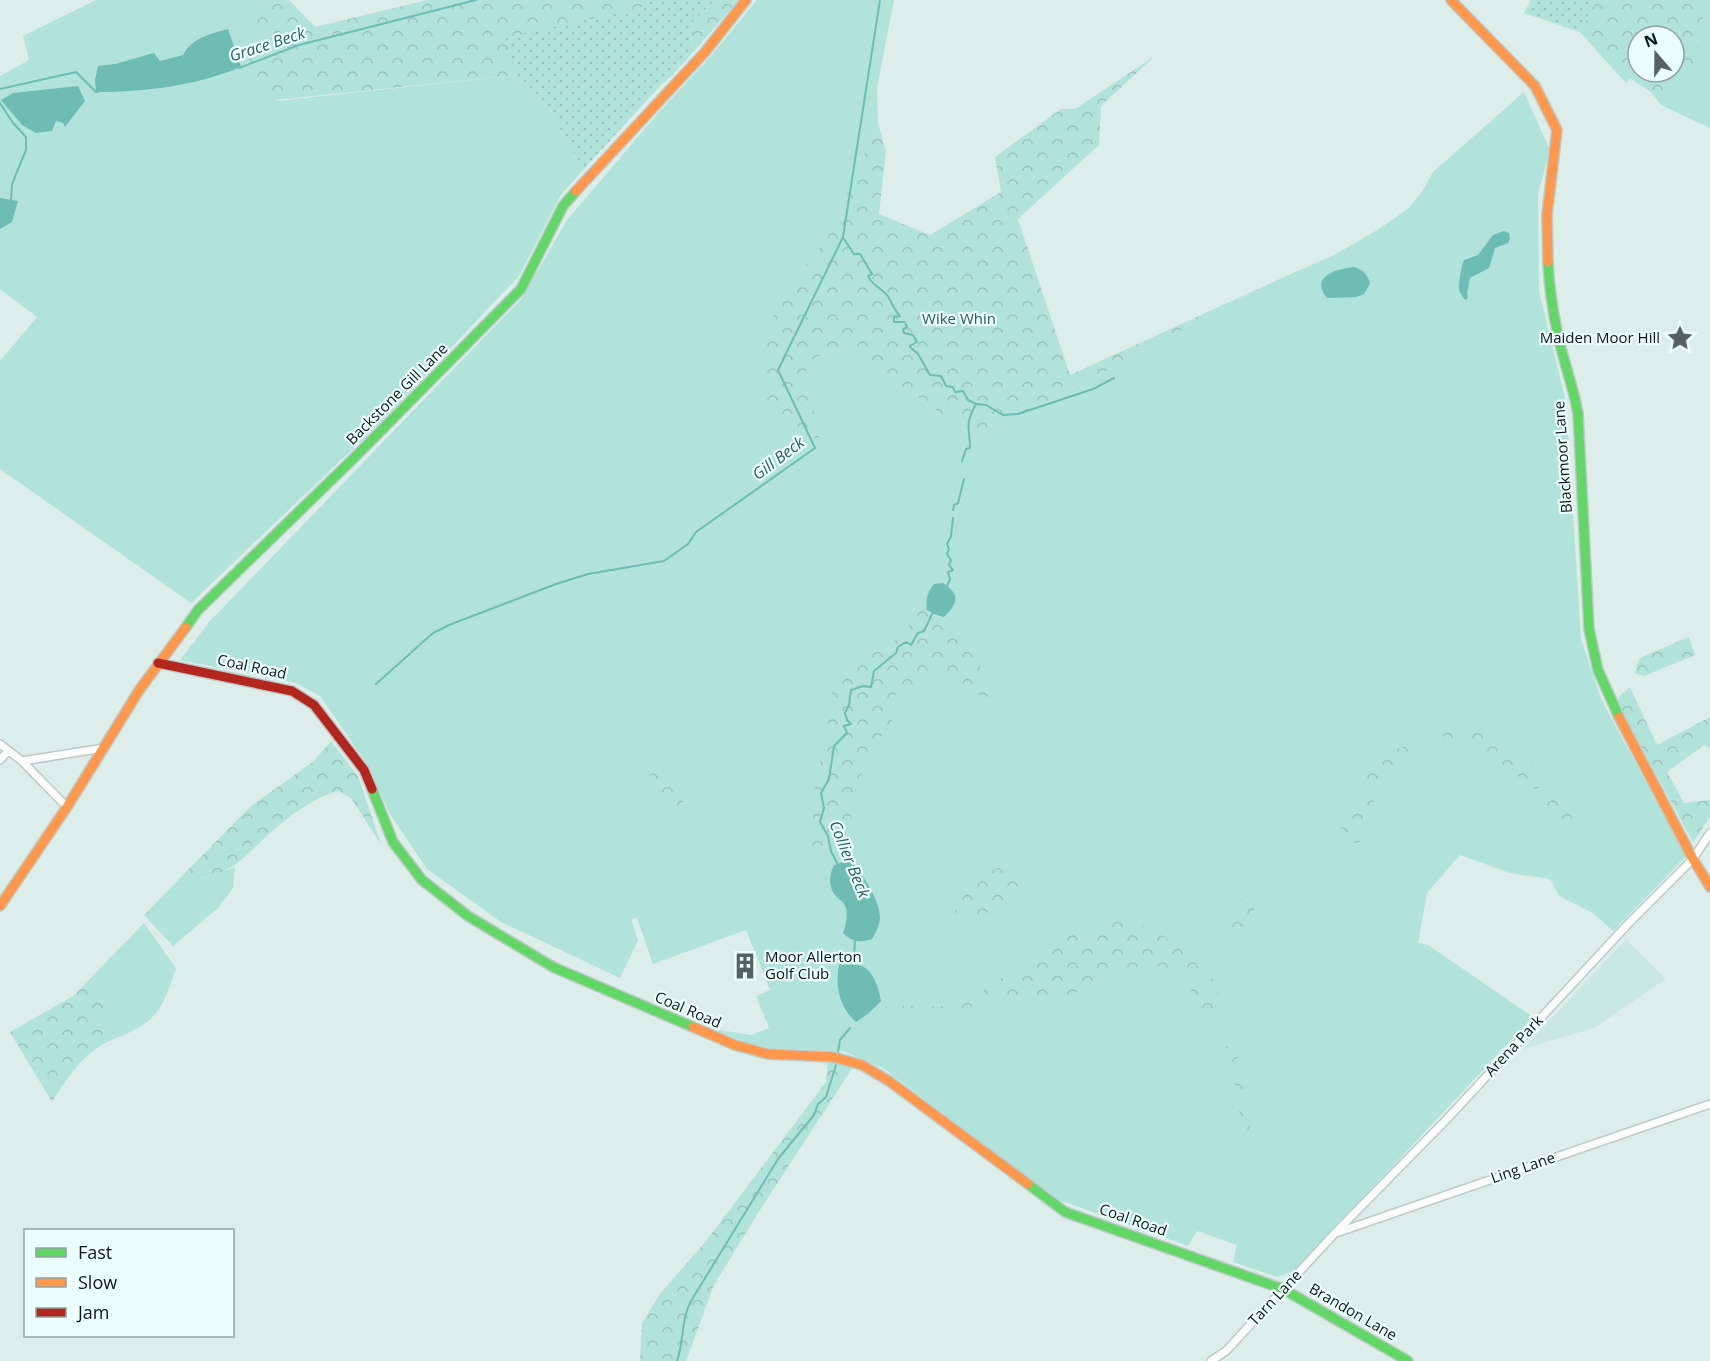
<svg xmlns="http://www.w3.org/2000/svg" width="1710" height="1361" viewBox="0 0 1710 1361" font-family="'Open Sans',sans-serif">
<defs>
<pattern id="forest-crowns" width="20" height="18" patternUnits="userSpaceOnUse" patternTransform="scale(1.5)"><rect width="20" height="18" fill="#b2e3db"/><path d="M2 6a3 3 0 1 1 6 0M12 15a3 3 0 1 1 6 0" fill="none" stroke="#98c2bb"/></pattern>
<pattern id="park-dots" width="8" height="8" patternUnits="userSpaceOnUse" patternTransform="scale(1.5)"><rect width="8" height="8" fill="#b2e3db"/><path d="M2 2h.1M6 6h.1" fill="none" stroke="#98c2bb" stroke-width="1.8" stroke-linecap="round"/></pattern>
</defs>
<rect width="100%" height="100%" fill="#dcedea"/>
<path fill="#cae8e2" d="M 1626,939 L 1666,979 L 1594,1028 L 1523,1049 Z"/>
<path fill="#b2e3db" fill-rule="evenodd" d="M 96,0 L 270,0 L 255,7 L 255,39 L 245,71 L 277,101 L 517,75 L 546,104 L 583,170 L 561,195 L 519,276 L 381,422 L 191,603 L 0,469 L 0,361 L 37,317 L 0,289 L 0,76 L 29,60 L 23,36 Z
M 757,0 L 894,0 L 877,88 L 878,123 L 827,239 L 777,300 L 819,441 L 805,363 L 837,348 L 877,368 L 977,439 L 1273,282 L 1334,255 L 1379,229 L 1409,208 L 1423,190 L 1433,172 L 1524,92 L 1550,150 L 1538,194 L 1539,291 L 1566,402 L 1581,639 L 1601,699 L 1686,856 L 1613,931 L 1593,913 L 1559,896 L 1550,879 L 1510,873 L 1460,855 L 1427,893 L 1418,943 L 1428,945 L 1533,1017 L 1294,1271 L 1277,1277 L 1233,1262 L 1237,1245 L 1197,1231 L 1188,1246 L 1056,1199 L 883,1068 L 843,1051 L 769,1048 L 745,1042 L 713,1029 L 751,1035 L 769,1028 L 756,996 L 770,990 L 746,930 L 653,964 L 637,918 L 631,919 L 638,940 L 620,978 L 501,922 L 427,869 L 390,814 L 367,764 L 320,696 L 296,683 L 180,660 L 210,621 L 522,298 L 567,220 L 660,111 L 710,57 Z
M 1597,0 L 1710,0 L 1710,128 L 1661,105 L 1651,92 L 1630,78 L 1626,83 L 1580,32 ZM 1638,36 L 1674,36 L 1674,72 L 1638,72 Z
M 235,867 L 233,888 L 218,908 L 173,946 L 144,915 L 183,875 L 205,878 Z
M 144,923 L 176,968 C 162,1011 157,1022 114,1039 L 100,999 L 83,986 Z"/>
<path fill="url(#forest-crowns)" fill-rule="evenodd" d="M 270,0 L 289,0 L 315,27 L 427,0 L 652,0 L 534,92 L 517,75 L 276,100 L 245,71 L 255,39 L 255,7 Z
M 715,0 L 739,0 L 672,76 L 691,47 L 693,21 Z
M 1597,0 L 1690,0 L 1697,3 L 1702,13 L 1705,34 L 1695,54 L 1696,70 L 1667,75 L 1665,93 L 1651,92 L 1630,78 L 1626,83 L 1580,32 ZM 1638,36 L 1674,36 L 1674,72 L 1638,72 Z
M 1155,56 L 1101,106 L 1099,145 L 1018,219 L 1070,375 L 1273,282 L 977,439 L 877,368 L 837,348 L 805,363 L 820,441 L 764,406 L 763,358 L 777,300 L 827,239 L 878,123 L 886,151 L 879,214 L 930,235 L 1001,192 L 995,157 L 1061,109 L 1075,109 Z
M 919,608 L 937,620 L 946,632 L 965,646 L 988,677 L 990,696 L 982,698 L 977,691 L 950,676 L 940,675 L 887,699 L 892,715 L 892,726 L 884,732 L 861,763 C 864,784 860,784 853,803 C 851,810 852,818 851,826 C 846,846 826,849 810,845 L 807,842 L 813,820 L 815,774 L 826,749 L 830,698 L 837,677 L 862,659 L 893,642 L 910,625 Z
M 1689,637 L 1695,655 L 1644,676 L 1634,673 L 1640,658 Z
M 1630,687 L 1657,745 L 1710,717 L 1710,749 L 1704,745 L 1667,772 L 1684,803 L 1710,800 L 1710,817 L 1693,842 L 1617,703 L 1619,696 Z
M 1486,725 L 1532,762 L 1540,787 L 1531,790 L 1519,777 L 1495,762 L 1489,753 L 1463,738 L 1444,740 L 1443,732 L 1460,726 Z
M 1420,739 L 1424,741 L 1413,758 L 1401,769 L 1384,778 L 1372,804 L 1360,842 L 1355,843 L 1341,837 L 1340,825 L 1355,812 L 1365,785 L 1360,767 Z
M 331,741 L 358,776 L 381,844 L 351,798 L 338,791 C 311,799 289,816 268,835 C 247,854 235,871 207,877 C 200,879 191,876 183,875 L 251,806 L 313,762 Z
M 654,773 C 674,782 691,810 696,830 L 692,831 L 650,781 L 649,775 Z
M 1547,795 C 1568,803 1569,808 1576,828 L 1572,834 C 1555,828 1542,817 1539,799 Z
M 1000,867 L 1021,875 L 1024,886 C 1009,902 987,915 965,921 L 955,911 C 965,884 975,878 1000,867 Z
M 1289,867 L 1291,873 L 1267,892 L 1237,934 L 1229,934 C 1222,902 1265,882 1289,867 Z
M 1123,918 C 1152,929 1188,945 1206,973 L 1190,980 L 1174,971 L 1154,965 L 1135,967 L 1087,990 L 1042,1001 L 983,1003 L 957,1011 L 920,1014 L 901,1013 L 901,1006 C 920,1006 942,1009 961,1003 C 977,998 993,983 1007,974 C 1047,947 1075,928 1123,918 Z
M 1214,978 L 1221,1004 L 1219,1014 L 1213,1016 C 1202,1009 1196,1001 1190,988 Z
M 83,986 L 100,999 L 114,1039 C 85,1050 68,1077 52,1102 L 10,1032 L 73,996 Z
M 1234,1045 L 1243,1074 L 1245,1104 L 1253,1136 L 1252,1140 L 1243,1139 L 1235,1084 L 1225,1047 Z
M 828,1061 L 853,1067 L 758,1213 L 714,1285 L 686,1361 L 640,1361 L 642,1323 L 660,1294 L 706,1241 L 826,1082 Z"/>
<path fill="url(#park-dots)" d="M 652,0 L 715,0 L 693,21 L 691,47 L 672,76 L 661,85 L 583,170 L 546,104 L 517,75 L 505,38 L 640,8 Z
M 1531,0 L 1597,0 L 1580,32 L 1524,13 Z"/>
<path fill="#6dbdb2" d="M 228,29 L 241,67 C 195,86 145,92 96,92 L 95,80 L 98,66 L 115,64 L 154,53 L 160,61 L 183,55 C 192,38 210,34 228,29 Z
M 78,86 L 85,101 L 65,127 L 63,123 L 56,121 L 52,131 L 36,133 L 22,125 L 1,100 L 13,93 Z
M 0,198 L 18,201 L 12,222 L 0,229 Z
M 1504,231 L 1509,233 L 1510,239 L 1508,243 L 1495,248 L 1489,268 L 1470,278 L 1467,293 L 1468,297 L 1466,300 L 1463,298 C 1462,295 1459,292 1459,289 C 1458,284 1462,264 1464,260 L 1478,255 L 1493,235 Z
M 1354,267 C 1364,270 1368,275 1370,284 L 1364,294 L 1356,297 L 1327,298 C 1309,276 1337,269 1354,267 Z
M 943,583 C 961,595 958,603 944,617 L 934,614 L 927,610 C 925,601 928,591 934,584 Z
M 849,860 C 861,871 880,900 880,917 C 880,925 876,932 872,939 C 859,943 853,942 843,933 C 846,924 849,912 844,904 C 842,900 839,900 837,897 C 828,889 829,875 834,865 Z
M 839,964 C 845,965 852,964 858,965 C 873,967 879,989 881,1001 L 869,1013 L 856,1022 C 839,1007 835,986 839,964 Z"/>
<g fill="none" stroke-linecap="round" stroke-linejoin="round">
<path stroke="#6dbdb2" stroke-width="2" d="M 239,68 L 299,45 L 476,0
M 0,89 L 76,72 L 96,92 L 98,92
M 0,103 L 13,123 L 26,137 L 26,150 L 12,184 L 11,201
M 844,239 L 854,254 L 860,254 L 872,274 L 868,276 C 872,286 884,289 889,298 C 893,305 894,310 900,316 L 894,317 L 894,322 L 905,322 L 907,327 L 903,329 L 904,333 L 913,335 L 917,342 L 910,346 L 910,347 L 918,354 L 930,375 L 941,376 L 946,386 L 953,387 L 955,392 L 963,391 L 968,400 L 976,404 C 964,426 970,427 970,448 L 966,449 L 962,461
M 976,404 L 986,405 L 1003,415 L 1018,414 L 1093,389 L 1114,378
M 953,510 L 954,505 L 958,503 L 964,479
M 947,586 L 950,579 L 948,572 L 953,570 L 949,565 L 951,560 L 947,554 L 949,549 L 947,544 L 951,536 L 953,518
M 376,684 L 433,633 L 449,625 L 556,584 L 588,574 L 664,561 L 688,544 L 696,532 L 815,448 L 778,370 L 843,237 L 880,0
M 837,863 L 831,851 L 828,836 L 820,822 L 824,808 L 821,793 L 829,779 L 834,746 L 847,733 L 844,726 L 851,724 L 847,720 L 845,713 L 849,705 L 851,690 L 863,686 L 871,687 L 874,671 L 896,653 L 898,647 L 906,642 L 911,645 L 918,633 L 924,631 L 933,612
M 854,958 L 855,940
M 838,1052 L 840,1040 L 850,1028
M 677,1361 C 684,1342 681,1319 691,1301 L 778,1159 L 814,1115 L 818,1104 L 826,1097 L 836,1065"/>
<g stroke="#bccac7" stroke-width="10">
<path id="street" d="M 0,744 L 22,761 L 67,807
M 0,760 L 8,751
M 22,761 L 104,748
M 1339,1232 L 1710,1104
M 1211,1361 L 1226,1351 L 1336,1232 L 1446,1120 L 1628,924 L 1693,859 L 1710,833"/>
</g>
<g stroke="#bccac7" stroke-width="12">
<path id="fast" d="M 1548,262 C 1549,286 1553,312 1558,336 C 1564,362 1573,387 1578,413 L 1589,629 L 1598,670 L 1619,717
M 186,627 L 198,610 L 354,458 L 521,289 L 563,206 L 576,191
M 372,789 L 393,842 L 422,880 L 468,916 L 553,967 L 693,1027
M 1028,1184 L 1065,1212 L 1283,1289 L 1408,1361"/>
</g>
<g stroke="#bccac7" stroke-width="12">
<path id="slow" d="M 1451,0 L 1535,86 L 1557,130 L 1547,215 L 1548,262
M 576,191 L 705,52 L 746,0
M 1619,717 L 1693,859 L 1710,887
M 0,906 L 67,807 L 140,689 L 186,627
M 693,1027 L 735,1045 L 768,1054 L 833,1057 L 862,1065 L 889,1081 L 1028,1184"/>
</g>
<g stroke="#bccac7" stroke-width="12">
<path id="jam" d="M 158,663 L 292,691 L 314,705 L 364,770 L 372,789"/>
</g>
<use href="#street" stroke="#fafcfc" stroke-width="7"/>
<use href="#fast" stroke="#63d668" stroke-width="9"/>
<use href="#slow" stroke="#ff974d" stroke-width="9"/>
<use href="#jam" stroke="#b3261e" stroke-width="9"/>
</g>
<defs>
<g id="sight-bare" transform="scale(2.07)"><path d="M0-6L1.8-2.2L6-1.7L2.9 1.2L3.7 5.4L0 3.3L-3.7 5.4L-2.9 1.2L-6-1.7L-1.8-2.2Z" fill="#556260" stroke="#ecfefb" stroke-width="2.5" paint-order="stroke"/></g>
<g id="building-bare" transform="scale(2.07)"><path d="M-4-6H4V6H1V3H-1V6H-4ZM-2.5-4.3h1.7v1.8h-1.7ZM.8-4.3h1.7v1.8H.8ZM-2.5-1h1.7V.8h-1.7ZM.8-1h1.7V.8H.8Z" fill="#556260" stroke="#ecfefb" stroke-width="2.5" paint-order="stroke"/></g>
</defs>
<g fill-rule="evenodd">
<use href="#sight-bare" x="1680" y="338"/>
<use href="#building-bare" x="745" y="966"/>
</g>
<g text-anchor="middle" stroke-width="4.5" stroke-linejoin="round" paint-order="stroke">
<g font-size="15" fill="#245d55" stroke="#ecfefb">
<text x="959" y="324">Wike Whin</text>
</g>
<g font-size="15" fill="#0c1715" stroke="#ecfefb" text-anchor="end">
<text x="1660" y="343">Maiden Moor Hill</text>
<text x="765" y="962" text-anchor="start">Moor Allerton<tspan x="765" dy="17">Golf Club</tspan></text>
</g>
<g font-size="15" fill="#0c1715" stroke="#ecfefb">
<text transform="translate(397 394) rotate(-45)" y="5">Backstone Gill Lane</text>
<text transform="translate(1563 457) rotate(-94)" y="5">Blackmoor Lane</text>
<text transform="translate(252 667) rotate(12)" y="5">Coal Road</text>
<text transform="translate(688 1010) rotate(23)" y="5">Coal Road</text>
<text transform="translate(1514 1046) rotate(-47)" y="5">Arena Park</text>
<text transform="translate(1523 1168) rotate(-19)" y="5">Ling Lane</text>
<text transform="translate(1133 1220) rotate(19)" y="5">Coal Road</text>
<text transform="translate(1275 1298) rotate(-47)" y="5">Tarn Lane</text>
<text transform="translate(1353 1312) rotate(30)" y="5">Brandon Lane</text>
</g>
<g font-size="16" font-style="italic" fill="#286159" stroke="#ecfefb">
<text transform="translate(267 44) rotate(-18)" y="6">Grace Beck</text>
<text transform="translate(778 458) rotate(-37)" y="6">Gill Beck</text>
<text transform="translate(850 859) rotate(68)" y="6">Collier Beck</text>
</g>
</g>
<rect x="24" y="1229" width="210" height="108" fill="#ecfefb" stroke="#92a29f" stroke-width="1.5"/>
<rect x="36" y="1248" width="30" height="9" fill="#63d668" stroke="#92a29f" stroke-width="1.5"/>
<text x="78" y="1259" font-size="18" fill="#0c1715">Fast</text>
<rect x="36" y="1278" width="30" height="9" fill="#ff974d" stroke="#92a29f" stroke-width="1.5"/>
<text x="78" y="1289" font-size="18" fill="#0c1715">Slow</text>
<rect x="36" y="1308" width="30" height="9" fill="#b3261e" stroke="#92a29f" stroke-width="1.5"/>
<text x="78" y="1319" font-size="18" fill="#0c1715">Jam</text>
<g transform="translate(1656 54) rotate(340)"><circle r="28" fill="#ecfefb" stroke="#92a29f" stroke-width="1.5"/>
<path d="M0-4.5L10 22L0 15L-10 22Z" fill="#556260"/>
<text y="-9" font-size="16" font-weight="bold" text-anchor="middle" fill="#0c1715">N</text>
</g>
</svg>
